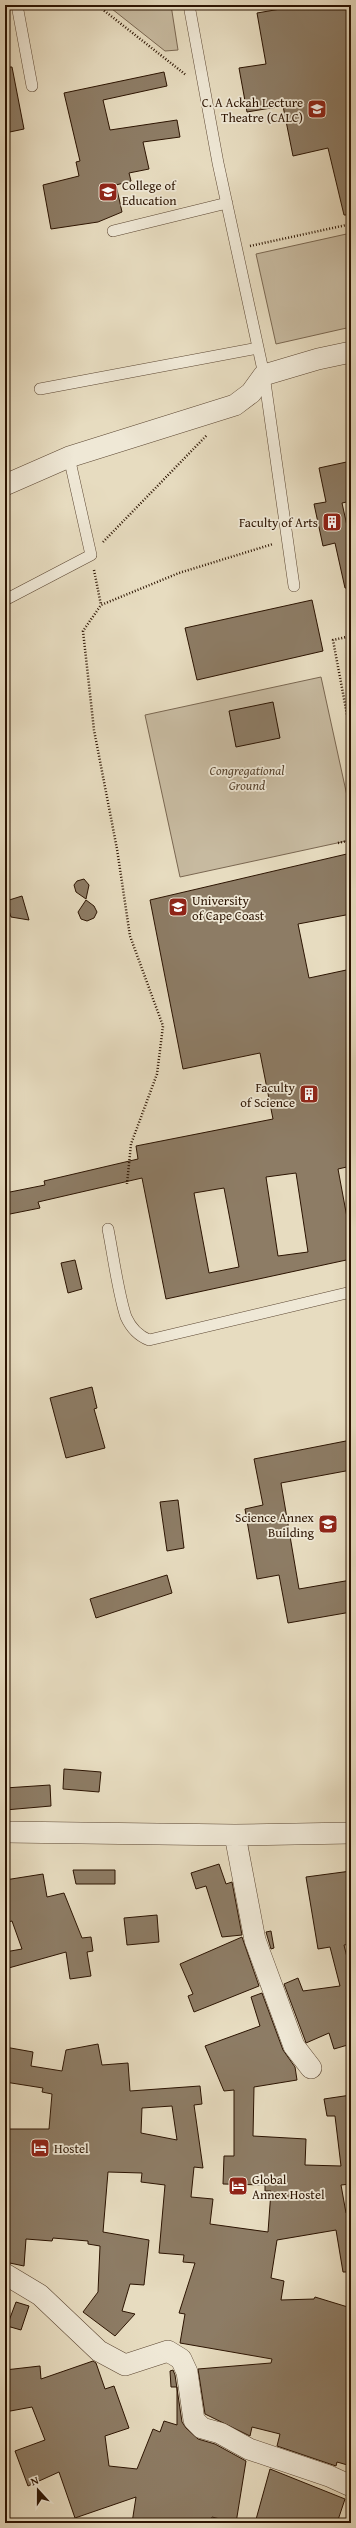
<svg xmlns="http://www.w3.org/2000/svg" width="356" height="2528" viewBox="0 0 356 2528" font-family="'Gentium Book Plus',serif">
<rect width="100%" height="100%" fill="#e7dcc0"/>
<filter id="stains"><feTurbulence type="fractalNoise" baseFrequency=".005" numOctaves="4"/><feColorMatrix values="0 0 0 0 .2 0 0 0 0 .09 0 0 0 0 .02 0 0 0 .5 -.17"/></filter>
<radialGradient id="worn" r=".72"><stop offset=".6" stop-color="#630" stop-opacity="0"/><stop offset="1" stop-color="#630" stop-opacity=".3"/></radialGradient>
<path fill="#c7baa0" stroke="#7a6751" d="M 107,5 L 171,5 L 178,50 L 165,51 Z
M 351,233 L 351,327 L 276,344 L 256,254 Z
M 321,677 L 351,814 L 351,840 L 180,877 L 145,715 Z"/>
<path fill="#8d7c65" stroke="#2c1402" fill-rule="evenodd" d="M 304,5 L 351,5 L 351,215 L 344,215 L 328,148 L 293,156 L 283,106 L 247,112 L 239,68 L 266,64 L 257,13 Z
M 5,67 L 12,67 L 24,129 L 5,133 Z
M 164,72 L 167,86 L 103,100 L 110,130 L 177,120 L 180,137 L 143,142 L 149,169 L 129,173 L 131,181 L 116,185 L 122,212 L 98,222 L 51,229 L 43,185 L 79,176 L 76,162 L 80,161 L 64,93 Z
M 351,461 L 351,501 L 342,503 L 351,544 L 351,588 L 345,588 L 335,543 L 323,546 L 314,504 L 326,502 L 319,468 Z
M 312,600 L 323,651 L 197,680 L 185,628 Z
M 273,702 L 280,738 L 236,747 L 229,711 Z
M 351,853 L 351,914 L 298,924 L 309,978 L 351,969 L 351,1166 L 338,1169 L 351,1239 L 351,1259 L 166,1299 L 142,1178 L 38,1202 L 40,1208 L 5,1215 L 5,1193 L 45,1185 L 44,1181 L 138,1159 L 136,1146 L 273,1119 L 260,1053 L 183,1069 L 150,900 ZM 296,1173 L 308,1252 L 278,1256 L 266,1177 ZM 224,1188 L 239,1267 L 209,1273 L 194,1193 Z
M 84,879 L 89,885 L 86,899 L 76,892 L 74,885 L 77,881 Z
M 22,896 L 29,920 L 11,917 L 6,901 Z
M 86,900 L 94,906 L 97,912 L 94,918 L 87,921 L 81,919 L 78,912 Z
M 75,1260 L 82,1289 L 68,1293 L 61,1263 Z
M 92,1387 L 97,1408 L 94,1409 L 105,1448 L 66,1458 L 50,1398 Z
M 351,1440 L 351,1470 L 281,1483 L 299,1589 L 351,1580 L 351,1612 L 288,1623 L 279,1575 L 257,1579 L 245,1509 L 263,1505 L 254,1459 Z
M 178,1500 L 184,1548 L 167,1551 L 160,1502 Z
M 167,1575 L 172,1593 L 96,1618 L 90,1599 Z
M 64,1769 L 101,1772 L 99,1792 L 63,1789 Z
M 50,1785 L 51,1806 L 5,1810 L 5,1788 Z
M 219,1864 L 226,1884 L 232,1882 L 242,1935 L 222,1937 L 206,1886 L 196,1889 L 191,1873 Z
M 73,1870 L 115,1870 L 115,1884 L 76,1884 Z
M 351,1871 L 351,1944 L 344,1945 L 351,1974 L 351,2044 L 334,2049 L 329,2033 L 306,2043 L 305,2040 L 284,1984 L 298,1978 L 303,1991 L 340,1986 L 330,1947 L 318,1949 L 306,1877 Z
M 43,1874 L 47,1897 L 64,1893 L 82,1938 L 91,1937 L 93,1951 L 87,1952 L 91,1976 L 70,1979 L 66,1952 L 5,1969 L 5,1952 L 22,1949 L 12,1921 L 5,1923 L 5,1880 Z
M 157,1915 L 159,1942 L 127,1945 L 124,1918 Z
M 271,1931 L 274,1948 L 271,1949 L 266,1932 Z
M 242,1937 L 259,1986 L 194,2012 L 188,1996 L 193,1994 L 180,1964 Z
M 262,1993 L 283,2050 L 295,2067 L 297,2080 L 254,2087 L 253,2136 L 306,2139 L 305,2165 L 341,2166 L 335,2116 L 327,2116 L 324,2099 L 351,2095 L 351,2184 L 341,2185 L 346,2213 L 351,2212 L 351,2272 L 343,2272 L 336,2230 L 277,2240 L 271,2278 L 284,2281 L 281,2300 L 314,2299 L 315,2297 L 351,2308 L 351,2466 L 337,2462 L 336,2466 L 277,2446 L 280,2434 L 252,2427 L 250,2436 L 205,2414 L 198,2369 L 271,2363 L 272,2359 L 180,2343 L 185,2314 L 179,2313 L 195,2263 L 183,2262 L 184,2255 L 159,2253 L 165,2185 L 141,2182 L 142,2173 L 108,2172 L 103,2232 L 149,2240 L 144,2285 L 130,2284 L 122,2311 L 135,2314 L 115,2336 L 83,2312 L 98,2292 L 100,2246 L 88,2244 L 88,2241 L 53,2238 L 52,2241 L 26,2239 L 24,2266 L 5,2262 L 5,2129 L 49,2129 L 52,2094 L 42,2092 L 43,2088 L 5,2082 L 5,2047 L 33,2052 L 31,2066 L 62,2071 L 66,2050 L 98,2044 L 102,2065 L 128,2063 L 130,2091 L 200,2086 L 202,2104 L 194,2105 L 203,2168 L 194,2167 L 191,2197 L 213,2199 L 210,2224 L 268,2232 L 271,2191 L 265,2191 L 265,2185 L 223,2184 L 224,2156 L 234,2156 L 234,2090 L 224,2091 L 205,2046 L 260,2026 L 251,1997 ZM 172,2106 L 177,2140 L 141,2133 L 142,2108 Z
M 16,2302 L 29,2306 L 21,2330 L 7,2326 Z
M 93,2361 L 96,2363 L 105,2389 L 114,2386 L 129,2428 L 105,2436 L 109,2466 L 137,2469 L 153,2429 L 160,2432 L 164,2421 L 177,2425 L 177,2387 L 171,2387 L 170,2371 L 173,2370 L 175,2375 L 182,2422 L 186,2428 L 198,2439 L 215,2444 L 246,2461 L 236,2523 L 212,2517 L 210,2523 L 132,2523 L 136,2497 L 75,2518 L 59,2472 L 28,2486 L 15,2451 L 45,2440 L 32,2407 L 5,2412 L 5,2370 L 40,2366 L 41,2379 Z
M 270,2469 L 345,2499 L 337,2523 L 255,2523 Z"/>
<g fill="none" stroke-linecap="round" stroke-linejoin="round">
<g stroke="#5b4632" stroke-width="12">
<path id="service" d="M 17,5 L 32,86
M 189,5 L 218,163 L 264,375 L 294,586
M 113,231 L 227,203
M 40,389 L 258,348
M 5,600 L 91,555 L 69,457
M 108,1229 C 113,1254 118,1293 126,1317 C 131,1328 139,1336 149,1340 L 351,1292"/>
</g>
<g stroke="#5b4632" stroke-width="22">
<path id="minor" d="M 5,485 L 69,457 L 235,405 L 251,393 L 264,375 L 318,359 L 351,352
M 5,1832 L 235,1835 L 351,1833
M 235,1835 L 255,1940 L 294,2046 L 311,2068
M 5,2274 L 40,2295 L 99,2351 L 125,2365 L 168,2351 L 181,2359 L 187,2372 L 194,2420 L 202,2428 L 220,2433 L 249,2449 L 329,2476 L 351,2486"/>
</g>
<path stroke="#2c1402" stroke-width="2.5" stroke-dasharray="1 2" stroke-linecap="butt" d="M 97,5 L 186,75
M 250,246 L 351,224
M 103,542 L 207,435
M 94,570 L 101,605
M 351,636 L 333,640 L 351,736
M 338,843 L 351,840
M 127,1184 L 131,1144 L 157,1074 L 163,1026 L 130,936 L 117,849 L 94,730 L 83,631 L 101,605 L 179,573 L 273,544"/>
<use href="#service" stroke="#efe8d6" stroke-width="11"/>
<use href="#minor" stroke="#efe8d6" stroke-width="21"/>
</g>
<defs>
<g id="school-square" transform="scale(1)"><rect x="-9" y="-9" width="18" height="18" rx="4" fill="#8f2418" stroke="#efe8d6"/><path d="M0-5L7-2L0 1L-7-2ZM-4 1L0 2.5L4 1V4Q0 6-4 4Z" fill="#fff"/></g>
<g id="university-square" transform="scale(1)"><rect x="-9" y="-9" width="18" height="18" rx="4" fill="#8f2418" stroke="#efe8d6"/><path d="M0-5L7-2L0 1L-7-2ZM-4 1L0 2.5L4 1V4Q0 6-4 4Z" fill="#fff"/></g>
<g id="building-square" transform="scale(1)"><rect x="-9" y="-9" width="18" height="18" rx="4" fill="#8f2418" stroke="#efe8d6"/><path d="M-4-6H4V6H1V3H-1V6H-4ZM-2.5-4.3h1.7v1.8h-1.7ZM.8-4.3h1.7v1.8H.8ZM-2.5-1h1.7V.8h-1.7ZM.8-1h1.7V.8H.8Z" fill="#fff"/></g>
<g id="hotel-square" transform="scale(1)"><rect x="-9" y="-9" width="18" height="18" rx="4" fill="#8f2418" stroke="#efe8d6"/><path d="M-6-4.5h1.5V1H6V5H4.5V3h-9V5H-6ZM-4 0a1.8 1.8 0 1 1 3.6 0ZM.5 0V-2.5h3Q6-2.5 6 0Z" fill="#fff"/></g>
</defs>
<g fill-rule="evenodd">
<use href="#school-square" x="317" y="109"/>
<use href="#university-square" x="108" y="192"/>
<use href="#building-square" x="332" y="522"/>
<use href="#university-square" x="178" y="907"/>
<use href="#building-square" x="309" y="1094"/>
<use href="#school-square" x="328" y="1524"/>
<use href="#hotel-square" x="40" y="2148"/>
<use href="#hotel-square" x="238" y="2186"/>
</g>
<g text-anchor="middle" stroke-width="3.5" stroke-linejoin="round" paint-order="stroke">
<g font-size="13" fill="#2c1402" stroke="#efe8d6" text-anchor="end">
<text x="303" y="107">C. A Ackah Lecture<tspan x="303" dy="15">Theatre (CALC)</tspan></text>
<text x="122" y="190" text-anchor="start">College of<tspan x="122" dy="15">Education</tspan></text>
<text x="318" y="527">Faculty of Arts</text>
<text x="192" y="905" text-anchor="start">University<tspan x="192" dy="15">of Cape Coast</tspan></text>
<text x="295" y="1092">Faculty<tspan x="295" dy="15">of Science</tspan></text>
<text x="314" y="1522">Science Annex<tspan x="314" dy="15">Building</tspan></text>
<text x="54" y="2153" text-anchor="start">Hostel</text>
<text x="252" y="2184" text-anchor="start">Global<tspan x="252" dy="15">Annex Hostel</tspan></text>
</g>
<g font-size="13" font-style="italic" fill="#5a4631" stroke="#efe8d6">
<text x="247" y="775">Congregational<tspan x="247" dy="15">Ground</tspan></text>
</g>
</g>
<rect width="356" height="2528" fill="none" stroke="#e7dcc0" stroke-width="20"/>
<rect x="6" y="6" width="344" height="2516" fill="none" stroke="#2c1402" stroke-width="2"/>
<rect x="10" y="10" width="336" height="2508" fill="none" stroke="#2c1402"/>
<g transform="translate(38 2490) rotate(339)" stroke="#efe8d6" stroke-width="3" paint-order="stroke">
<path d="M0-3L7 15L0 10L-7 15Z" fill="#2c1402"/>
<text y="-6" font-size="11" font-weight="bold" text-anchor="middle" fill="#2c1402">N</text>
</g>
<rect width="100%" height="100%" filter="url(#stains)"/>
<rect width="100%" height="100%" fill="url(#worn)"/>
</svg>
